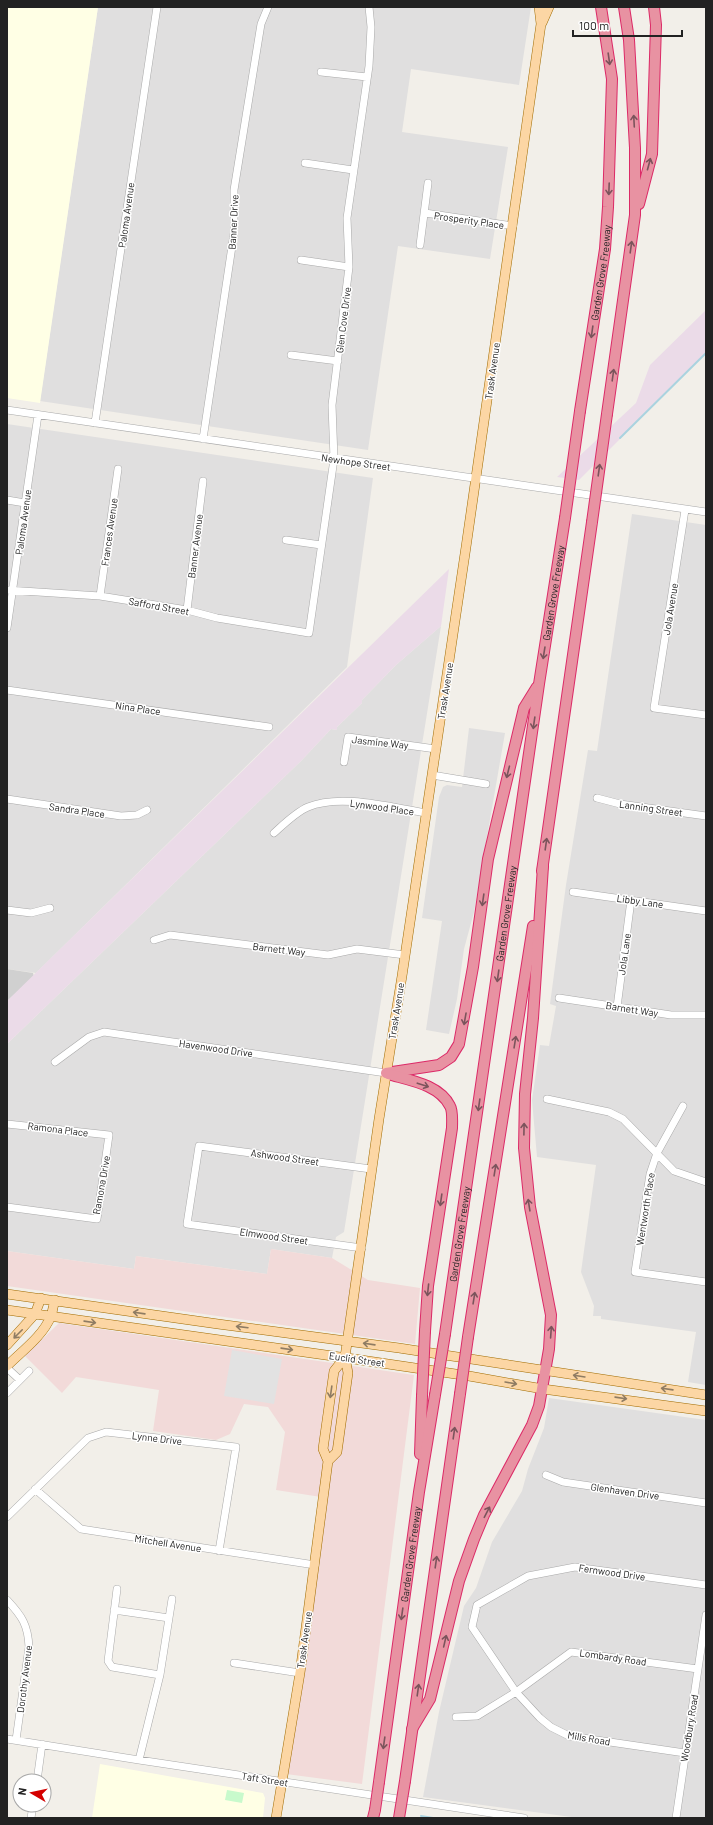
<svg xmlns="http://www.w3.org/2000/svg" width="713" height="1825" viewBox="0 0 713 1825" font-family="Barlow,sans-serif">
<rect width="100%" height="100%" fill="#f2efe9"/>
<path fill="#e0dfdf" d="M 98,7 L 531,7 L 519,85 L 411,69 L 402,132 L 508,147 L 490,259 L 398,246 L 368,450 L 40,401 Z
M 7,424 L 373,478 L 347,667 L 36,973 L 7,969 Z
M 632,514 L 706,525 L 706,1385 L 688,1382 L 696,1332 L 601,1319 L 601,1316 L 593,1316 L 594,1306 L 581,1272 L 596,1165 L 537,1157 L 532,1100 L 540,1045 L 549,1046 L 556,1006 L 550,1004 L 566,885 L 588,750 L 597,751 Z
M 441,626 L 344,1232 L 336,1237 L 332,1258 L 271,1249 L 267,1274 L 136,1256 L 134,1269 L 7,1251 L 7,1044 L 301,761 L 331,729 L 337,730 L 337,727 L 362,703 L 362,700 L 396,665 Z
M 469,728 L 505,733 L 474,912 L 464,949 L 457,999 L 449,1034 L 426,1030 L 442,921 L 422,918 L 439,797 L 443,787 L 447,785 L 462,787 Z
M 549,1398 L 706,1420 L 706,1818 L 579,1818 L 423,1797 L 439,1712 L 464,1606 L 476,1588 L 492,1542 L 522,1491 L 528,1469 L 544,1428 Z"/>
<path fill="#f2dad9" d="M 271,1249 L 332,1258 L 368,1280 L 420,1288 L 415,1344 L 7,1286 L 7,1251 L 134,1269 L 136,1256 L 267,1274 Z
M 59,1323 L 414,1375 L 362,1784 L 286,1774 L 321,1497 L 276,1490 L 285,1432 L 268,1407 L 244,1404 L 230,1434 L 216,1440 L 153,1431 L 159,1390 L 76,1377 L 62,1393 L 25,1356 Z"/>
<path fill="#ffffe5" d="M 7,7 L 98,7 L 40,403 L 7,398 Z
M 100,1764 L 263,1793 L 265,1798 L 263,1818 L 92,1818 Z"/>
<path fill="#d0d0d0" d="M 7,969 L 33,973 L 34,977 L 7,1001 Z"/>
<path fill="#ebdbe8" d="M 706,310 L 706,353 L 579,480 L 557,477 L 636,403 L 650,365 Z
M 449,569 L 441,626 L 396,665 L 362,700 L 362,703 L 337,727 L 337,730 L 331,729 L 301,761 L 7,1044 L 7,1001 Z"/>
<path fill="#c8facc" d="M 227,1790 L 244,1793 L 242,1803 L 225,1800 Z"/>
<path fill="#e2e2e2" d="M 232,1350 L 282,1359 L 274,1404 L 224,1396 Z"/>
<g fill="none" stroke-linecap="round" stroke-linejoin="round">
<path stroke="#aad3df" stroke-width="2" d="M 620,438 L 706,353
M 421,1816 L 433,1818"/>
<g stroke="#a9a9a9" stroke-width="8">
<path id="minor" d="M 321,72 L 367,77
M 305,163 L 353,170
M 425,213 L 513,226
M 420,245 L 428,183
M 301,260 L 349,267
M 291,355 L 338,361
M 7,410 L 706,512
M 95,423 L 157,7
M 203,439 L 234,233 L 234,190 L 261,24 L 268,7
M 7,500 L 25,503
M 685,510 L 654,708 L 706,715
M 286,540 L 321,545
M 7,590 L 100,596 L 187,610 L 217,618 L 309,633 L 334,459 L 332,405 L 349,267 L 347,218 L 369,66 L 371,27 L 369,7
M 100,596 L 118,469
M 187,610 L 203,481
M 7,628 L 38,415
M 7,690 L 269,727
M 344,762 L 348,737 L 436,749
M 432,775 L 486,784
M 597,798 L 620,804 L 706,816
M 7,799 L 121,816 L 137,815 L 147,810
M 274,833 C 284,824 296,812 308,807 C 341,793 393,808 427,813
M 573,892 L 706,911
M 7,910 L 31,913 L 50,908
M 154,940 L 170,935 L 328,955 L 357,949 L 405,955
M 559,998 L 671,1015 L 706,1015
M 617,1007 L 631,900
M 55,1062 L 89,1037 L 104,1032 L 386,1073
M 547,1099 L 609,1112 L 623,1119 L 674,1171 L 706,1182
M 683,1106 L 657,1153 L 650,1174 L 635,1272 L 706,1282
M 7,1124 L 109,1135 L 97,1219 L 7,1207
M 362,1248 L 187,1224 L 199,1146 L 371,1169
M 7,1368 L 20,1380
M 7,1393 L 29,1371
M 546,1475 L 563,1482 L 706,1503
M 35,1489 L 81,1529 L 315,1565
M 7,1517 L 88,1438 L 106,1432 L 236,1447 L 219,1551
M 117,1589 L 108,1661 L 112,1667 L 160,1675
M 7,1600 C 22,1616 28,1625 29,1647 L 16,1740
M 114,1610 L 169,1618
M 234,1663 L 300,1673
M 456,1717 L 477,1716 L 516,1692 L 571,1652 L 698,1669
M 7,1739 L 139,1760 L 524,1818
M 685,1753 L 569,1736 L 551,1727 L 540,1718 L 516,1692 L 472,1627 L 477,1605 L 528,1576 L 575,1567 L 706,1585
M 139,1760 L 160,1675 L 172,1599
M 37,1781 L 42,1744
M 31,1818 L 33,1805
M 676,1818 L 706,1615"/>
</g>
<g stroke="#a06b00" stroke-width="10">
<path id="major" d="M 542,23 L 549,7
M 7,1294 L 218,1324 L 399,1348 L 706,1395
M 7,1310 L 361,1360 L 469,1376 L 543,1389 L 706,1411
M 7,1345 L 35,1314 L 41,1298
M 7,1366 C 22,1351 43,1336 51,1316 C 53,1311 53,1305 55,1300
M 328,1461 L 337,1452 L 348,1373 L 345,1357 L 379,1119 L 402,976 L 466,547 L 541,24 L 539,7
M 276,1818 L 300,1673 L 328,1461 L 323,1449 L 334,1371 L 345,1357"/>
</g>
<g stroke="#dc2a67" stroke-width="12">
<g id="highway">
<path d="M 639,204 L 652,154 L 656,25 L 654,7"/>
<path id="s1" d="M 580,411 L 605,249 L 608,207 L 612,79 L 601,7"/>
<path d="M 607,414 L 635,215 L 635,148 L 629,40 L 624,7"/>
<path d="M 542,871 L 592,522"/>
<path d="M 386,1073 L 439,1065 L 451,1057 L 459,1044 L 473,967 L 488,859 L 524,708 L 537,687"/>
<path d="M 388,1074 C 408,1080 439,1084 450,1106 C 453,1111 452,1122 452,1128 L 428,1286 L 425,1331"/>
<path id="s2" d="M 445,1334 L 539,684 L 565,518"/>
<path d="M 468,1337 L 533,926"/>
<path d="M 420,1454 L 422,1396"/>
<path d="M 412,1729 L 430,1699 L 459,1581 L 474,1539 L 484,1515 L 532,1425 L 539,1406 L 549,1349 L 551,1315 L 530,1207 L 524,1148 L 525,1094 L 533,1018 L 543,866"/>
<path d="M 405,1781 L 460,1394"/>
<path id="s3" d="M 379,1782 L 419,1492 L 435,1395"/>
<path d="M 373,1818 L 375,1810"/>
</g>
</g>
<use href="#minor" stroke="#fff" stroke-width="7"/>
<use href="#major" stroke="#fcd6a4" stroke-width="9"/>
<use href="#highway" stroke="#e892a2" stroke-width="10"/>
<g stroke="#dc2a67" stroke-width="12" stroke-linecap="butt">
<path id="highway-bridge" d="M 565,518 L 580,411
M 592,522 L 607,414
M 460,1394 L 468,1337
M 435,1395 L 445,1334
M 422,1396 L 425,1331
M 375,1810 L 379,1782
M 399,1818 L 405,1781"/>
</g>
<use href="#highway-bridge" stroke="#e892a2" stroke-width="10"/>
</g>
<defs><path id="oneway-shaft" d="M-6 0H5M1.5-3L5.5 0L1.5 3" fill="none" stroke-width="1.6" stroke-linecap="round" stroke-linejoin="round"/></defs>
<g stroke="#7b545c">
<use href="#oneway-shaft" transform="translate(609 59) rotate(82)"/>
<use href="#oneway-shaft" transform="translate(634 121) rotate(-93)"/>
<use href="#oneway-shaft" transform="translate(649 164) rotate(-75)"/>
<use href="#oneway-shaft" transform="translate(609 189) rotate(92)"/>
<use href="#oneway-shaft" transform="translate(631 247) rotate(-82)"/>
<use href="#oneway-shaft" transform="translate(592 332) rotate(98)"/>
<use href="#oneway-shaft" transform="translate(613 375) rotate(-82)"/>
<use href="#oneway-shaft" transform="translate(599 470) rotate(-82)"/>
<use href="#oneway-shaft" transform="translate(544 653) rotate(99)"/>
<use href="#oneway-shaft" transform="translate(534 723) rotate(98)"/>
<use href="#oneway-shaft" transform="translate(508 772) rotate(104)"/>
<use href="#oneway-shaft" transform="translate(546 844) rotate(-82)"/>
<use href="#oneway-shaft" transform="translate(483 900) rotate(98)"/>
<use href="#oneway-shaft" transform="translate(498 976) rotate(98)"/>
<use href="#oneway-shaft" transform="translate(465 1019) rotate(100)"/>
<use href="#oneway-shaft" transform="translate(515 1042) rotate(-81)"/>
<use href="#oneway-shaft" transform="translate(423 1085) rotate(18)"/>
<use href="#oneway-shaft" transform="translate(479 1105) rotate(98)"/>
<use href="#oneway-shaft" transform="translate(524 1129) rotate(-89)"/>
<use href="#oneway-shaft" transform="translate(495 1170) rotate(-81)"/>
<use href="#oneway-shaft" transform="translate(441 1200) rotate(98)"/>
<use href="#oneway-shaft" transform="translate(529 1205) rotate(-99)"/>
<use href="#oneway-shaft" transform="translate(428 1290) rotate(96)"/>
<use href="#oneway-shaft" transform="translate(474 1298) rotate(-81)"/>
<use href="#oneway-shaft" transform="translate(551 1332) rotate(-86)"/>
<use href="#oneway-shaft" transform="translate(454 1433) rotate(-82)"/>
<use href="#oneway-shaft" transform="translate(487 1512) rotate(-63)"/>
<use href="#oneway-shaft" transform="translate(436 1562) rotate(-82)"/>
<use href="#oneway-shaft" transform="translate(402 1614) rotate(98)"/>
<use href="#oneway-shaft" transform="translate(445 1641) rotate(-77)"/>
<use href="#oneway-shaft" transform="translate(418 1690) rotate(-82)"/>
<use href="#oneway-shaft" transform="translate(384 1743) rotate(98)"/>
</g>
<g stroke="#8f7c63">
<use href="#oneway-shaft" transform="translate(139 1313) rotate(-172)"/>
<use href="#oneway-shaft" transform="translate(90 1322) rotate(8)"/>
<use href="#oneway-shaft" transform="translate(242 1327) rotate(-173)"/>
<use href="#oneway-shaft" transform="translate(18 1334) rotate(135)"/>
<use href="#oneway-shaft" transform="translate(369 1344) rotate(-172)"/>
<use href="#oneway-shaft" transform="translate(287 1349) rotate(8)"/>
<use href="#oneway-shaft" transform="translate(579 1376) rotate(-171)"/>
<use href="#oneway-shaft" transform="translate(511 1383) rotate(10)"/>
<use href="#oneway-shaft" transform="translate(667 1389) rotate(-172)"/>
<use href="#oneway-shaft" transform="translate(331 1392) rotate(98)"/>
<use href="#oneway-shaft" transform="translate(621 1398) rotate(8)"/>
</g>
<g text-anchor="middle" stroke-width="3" stroke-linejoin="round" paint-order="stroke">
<g font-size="10" fill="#222" stroke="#fff">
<text transform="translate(126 215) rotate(-82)" y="4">Paloma Avenue</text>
<text transform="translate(469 220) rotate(8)" y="4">Prosperity Place</text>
<text transform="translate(233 222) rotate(-87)" y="4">Banner Drive</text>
<text dy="4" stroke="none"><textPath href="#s1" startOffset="140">Garden Grove Freeway</textPath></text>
<text transform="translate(343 320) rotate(-83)" y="4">Glen Cove Drive</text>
<text transform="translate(492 371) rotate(-82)" y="4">Trask Avenue</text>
<text transform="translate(356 462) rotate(8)" y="4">Newhope Street</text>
<text transform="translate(23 522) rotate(-82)" y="4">Paloma Avenue</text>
<text transform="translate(109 532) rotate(-82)" y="4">Frances Avenue</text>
<text transform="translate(195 546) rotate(-83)" y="4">Banner Avenue</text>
<text dy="4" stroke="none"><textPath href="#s2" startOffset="749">Garden Grove Freeway</textPath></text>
<text transform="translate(159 606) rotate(10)" y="4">Safford Street</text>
<text transform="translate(670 609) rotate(-81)" y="4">Jola Avenue</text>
<text transform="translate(445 691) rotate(-81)" y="4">Trask Avenue</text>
<text transform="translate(138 708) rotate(8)" y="4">Nina Place</text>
<text transform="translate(380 742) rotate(6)" y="4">Jasmine Way</text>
<text transform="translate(382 807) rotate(8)" y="4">Lynwood Place</text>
<text transform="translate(651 808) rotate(8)" y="4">Lanning Street</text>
<text transform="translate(77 810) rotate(8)" y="4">Sandra Place</text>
<text transform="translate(640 901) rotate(8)" y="4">Libby Lane</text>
<text dy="4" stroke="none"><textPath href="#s2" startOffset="425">Garden Grove Freeway</textPath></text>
<text transform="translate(279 949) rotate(7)" y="4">Barnett Way</text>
<text transform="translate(624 954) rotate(-82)" y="4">Jola Lane</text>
<text transform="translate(632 1009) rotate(9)" y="4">Barnett Way</text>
<text transform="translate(396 1011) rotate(-81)" y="4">Trask Avenue</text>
<text transform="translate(216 1048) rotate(8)" y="4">Havenwood Drive</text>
<text transform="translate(58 1129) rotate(7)" y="4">Ramona Place</text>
<text transform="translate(285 1157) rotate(8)" y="4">Ashwood Street</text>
<text transform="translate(101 1185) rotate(-80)" y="4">Ramona Drive</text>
<text transform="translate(645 1209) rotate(-81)" y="4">Wentworth Place</text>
<text dy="4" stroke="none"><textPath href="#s2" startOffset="101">Garden Grove Freeway</textPath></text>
<text transform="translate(274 1236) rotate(8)" y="4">Elmwood Street</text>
<text transform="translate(357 1359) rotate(8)" y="4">Euclid Street</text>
<text transform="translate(157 1438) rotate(7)" y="4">Lynne Drive</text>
<text transform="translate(625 1491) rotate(8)" y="4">Glenhaven Drive</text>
<text transform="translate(168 1543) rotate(9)" y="4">Mitchell Avenue</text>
<text dy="4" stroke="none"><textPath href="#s3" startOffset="230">Garden Grove Freeway</textPath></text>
<text transform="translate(612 1572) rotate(8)" y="4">Fernwood Drive</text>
<text transform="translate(304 1640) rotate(-82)" y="4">Trask Avenue</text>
<text transform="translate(613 1657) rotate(8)" y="4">Lombardy Road</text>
<text transform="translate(24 1679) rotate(-83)" y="4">Dorothy Avenue</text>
<text transform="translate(689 1728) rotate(-81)" y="4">Woodbury Road</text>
<text transform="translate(589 1738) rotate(10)" y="4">Mills Road</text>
<text transform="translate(265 1779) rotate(9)" y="4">Taft Street</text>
</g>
</g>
<rect width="713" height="1825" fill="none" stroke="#222222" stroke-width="16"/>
<g transform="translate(32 1793) rotate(279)"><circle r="19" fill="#ffffff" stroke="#a7a7a7"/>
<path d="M0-3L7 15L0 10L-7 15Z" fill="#d40000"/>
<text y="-6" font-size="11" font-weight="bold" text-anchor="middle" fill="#222222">N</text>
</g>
<path d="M573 30v6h109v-6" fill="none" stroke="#222222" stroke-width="2"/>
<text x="579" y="30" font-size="12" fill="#222222" stroke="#ffffff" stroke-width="3" paint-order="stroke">100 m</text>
</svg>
